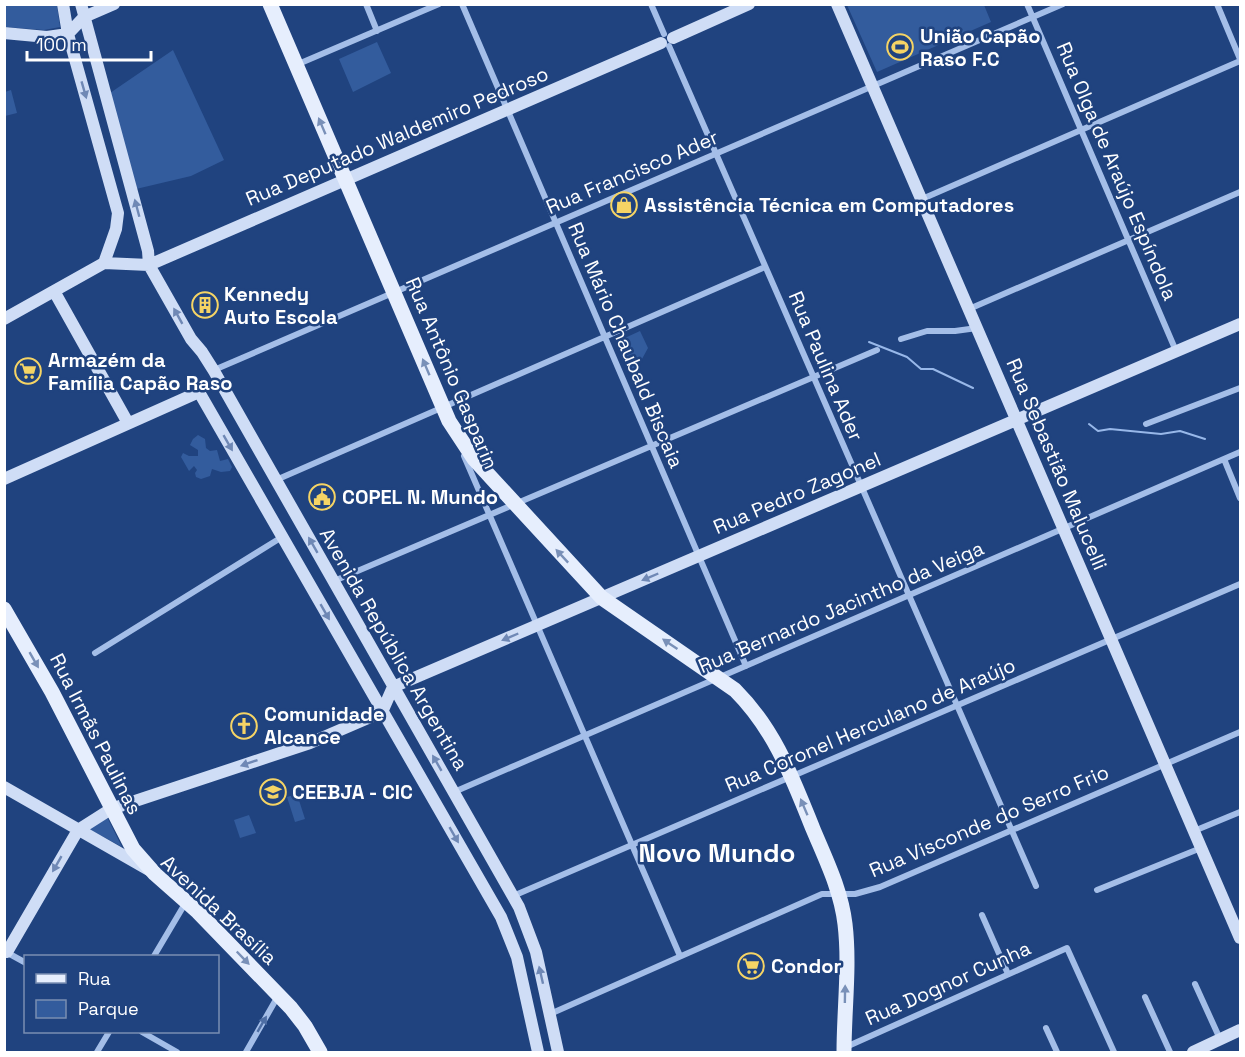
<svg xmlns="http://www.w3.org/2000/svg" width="1245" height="1057" viewBox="0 0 1245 1057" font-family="'Space Grotesk',sans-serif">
<rect width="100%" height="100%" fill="#20437f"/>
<path fill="#335c9d" d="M 4,5 L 57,5 L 60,27 L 44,30 L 5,27 Z
M 847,5 L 984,5 L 991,22 L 877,72 Z
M 377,42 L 391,73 L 353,92 L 339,59 Z
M 173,50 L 224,160 L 191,176 L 136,189 L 110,93 Z
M 11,90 L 17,113 L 5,116 L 5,92 Z
M 640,331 L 648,348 L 636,370 L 630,372 L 616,342 Z
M 198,435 L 205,439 L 206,448 L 210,451 L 217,450 L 220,461 L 228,459 L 232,467 L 230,471 L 221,472 L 212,469 L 210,476 L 201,479 L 196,477 L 195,473 L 197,470 L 194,466 L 189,471 L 181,457 L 183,453 L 189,456 L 198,456 L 198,450 L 190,445 L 193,439 Z
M 297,794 L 305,819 L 295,822 L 287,797 Z
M 249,815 L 256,833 L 240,838 L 234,820 Z
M 107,817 L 122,847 L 89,829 Z"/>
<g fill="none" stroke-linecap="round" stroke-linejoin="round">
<path stroke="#98b8e9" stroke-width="2" d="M 869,342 L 907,357 L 921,369 L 933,369 L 973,388
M 1089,424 L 1098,431 L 1110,429 L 1161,434 L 1180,431 L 1205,439"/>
<path stroke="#a4bee8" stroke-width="6" d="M 366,4 L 377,31
M 462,4 L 746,666
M 651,4 L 664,34
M 1027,4 L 1176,351
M 1217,4 L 1240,59
M 669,46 L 1036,886
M 296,65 L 439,4
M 922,199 L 1240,61
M 969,309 L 1240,192
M 901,339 L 927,331 L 955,331 L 977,328
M 214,370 L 1063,4
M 1146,424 L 1240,388
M 464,456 L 680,956
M 1224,459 L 1240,498
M 276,480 L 765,267
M 334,581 L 877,350
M 95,653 L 282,537
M 454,792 L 1240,452
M 1194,831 L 1240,812
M 1097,890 L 1201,848
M 513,896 L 1240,584
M 982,915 L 1008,974
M 6,952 L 26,963
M 154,956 L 186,902
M 1195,984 L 1220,1039
M 1145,997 L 1170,1052
M 550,1014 L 822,894 L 855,894 L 880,887 L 1240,732
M 1046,1028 L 1057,1052
M 142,1032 L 177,1052
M 846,1047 L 1067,948 L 1114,1052
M 97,1052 L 109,1032
M 246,1052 L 278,996"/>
<path stroke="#cfddf6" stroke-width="12" d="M 63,4 L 68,34 L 118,213 L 116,229 L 104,263
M 81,4 L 148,251 L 149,265 L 191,339 L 202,352 L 214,371 L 519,907 L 536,952 L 558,1052
M 837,4 L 1240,938
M 4,33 L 47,37 L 68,34
M 68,34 L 84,17 L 114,4
M 673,38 L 749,4
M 104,263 L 149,265 L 661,43
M 54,291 L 128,423
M 4,319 L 104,263
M 199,392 L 501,917 L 517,957 L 538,1052
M 4,479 L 199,392
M 382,712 L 393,687 L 1240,324
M 4,787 L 149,870
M 4,951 L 7,952 L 78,830 L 111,809 L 310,743 L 382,712
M 1193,1052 L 1240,1030"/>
<path stroke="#e6eefd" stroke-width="15" d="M 270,4 L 443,407 L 449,421 L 474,459 L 602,598 L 735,690 C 775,730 792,777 813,829 C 826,860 841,890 845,924 C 850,966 844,1010 844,1052
M 4,609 L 52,692 L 133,849 L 155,874 L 198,912 L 291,1008 L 305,1026 L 320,1052"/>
</g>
<defs><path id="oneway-solid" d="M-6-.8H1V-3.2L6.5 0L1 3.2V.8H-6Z" transform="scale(1.5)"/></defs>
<g fill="#6f88b5">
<use href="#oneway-solid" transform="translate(84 90) rotate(74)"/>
<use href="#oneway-solid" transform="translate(137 208) rotate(-105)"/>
<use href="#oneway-solid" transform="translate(178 316) rotate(-119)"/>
<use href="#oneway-solid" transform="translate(228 443) rotate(60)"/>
<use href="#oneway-solid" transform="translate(313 545) rotate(-120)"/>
<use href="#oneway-solid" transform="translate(650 577) rotate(157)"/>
<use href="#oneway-solid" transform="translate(325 612) rotate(60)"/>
<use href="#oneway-solid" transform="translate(510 637) rotate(157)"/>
<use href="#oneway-solid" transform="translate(249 763) rotate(161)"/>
<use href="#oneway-solid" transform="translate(437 763) rotate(-120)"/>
<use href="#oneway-solid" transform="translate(454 835) rotate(60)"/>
<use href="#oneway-solid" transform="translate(57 864) rotate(120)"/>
<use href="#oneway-solid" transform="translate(541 975) rotate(-103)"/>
</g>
<g fill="#7990b8">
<use href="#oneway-solid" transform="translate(322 126) rotate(-113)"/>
<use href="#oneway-solid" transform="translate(426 367) rotate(-113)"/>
<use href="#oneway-solid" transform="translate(562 556) rotate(-133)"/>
<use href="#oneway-solid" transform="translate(670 644) rotate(-146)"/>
<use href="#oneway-solid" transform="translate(34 660) rotate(60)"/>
<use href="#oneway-solid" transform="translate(804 807) rotate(-113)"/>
<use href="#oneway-solid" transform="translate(243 958) rotate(46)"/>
<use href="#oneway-solid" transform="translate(845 994) rotate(-89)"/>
</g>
<use fill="#4e6ea4" href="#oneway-solid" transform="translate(262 1024) rotate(-60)"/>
<defs>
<g id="stadium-ring" transform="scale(1.35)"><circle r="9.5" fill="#20437f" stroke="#f5d465" stroke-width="1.5"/><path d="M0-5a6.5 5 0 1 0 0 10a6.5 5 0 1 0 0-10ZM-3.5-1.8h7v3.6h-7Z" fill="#f5d465"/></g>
<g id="shop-ring" transform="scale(1.35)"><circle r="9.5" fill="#20437f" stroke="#f5d465" stroke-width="1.5"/><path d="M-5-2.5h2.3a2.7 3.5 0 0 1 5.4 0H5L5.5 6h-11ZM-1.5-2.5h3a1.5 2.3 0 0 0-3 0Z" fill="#f5d465"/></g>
<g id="building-ring" transform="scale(1.35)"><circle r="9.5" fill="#20437f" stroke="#f5d465" stroke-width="1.5"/><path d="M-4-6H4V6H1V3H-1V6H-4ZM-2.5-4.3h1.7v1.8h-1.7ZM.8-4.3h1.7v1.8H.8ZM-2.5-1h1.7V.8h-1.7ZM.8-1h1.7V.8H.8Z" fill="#f5d465"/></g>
<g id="supermarket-ring" transform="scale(1.35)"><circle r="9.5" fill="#20437f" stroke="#f5d465" stroke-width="1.5"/><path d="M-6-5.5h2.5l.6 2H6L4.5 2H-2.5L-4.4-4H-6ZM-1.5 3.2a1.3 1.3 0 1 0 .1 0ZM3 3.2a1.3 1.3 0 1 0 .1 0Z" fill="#f5d465"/></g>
<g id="civic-ring" transform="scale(1.35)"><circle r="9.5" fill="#20437f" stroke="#f5d465" stroke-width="1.5"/><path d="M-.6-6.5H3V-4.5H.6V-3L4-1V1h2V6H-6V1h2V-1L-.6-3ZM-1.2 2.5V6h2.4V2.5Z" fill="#f5d465"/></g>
<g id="church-ring" transform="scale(1.35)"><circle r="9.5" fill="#20437f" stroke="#f5d465" stroke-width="1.5"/><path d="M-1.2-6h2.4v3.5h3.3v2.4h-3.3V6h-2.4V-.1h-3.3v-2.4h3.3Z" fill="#f5d465"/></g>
<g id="school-ring" transform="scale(1.35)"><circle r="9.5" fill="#20437f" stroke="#f5d465" stroke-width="1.5"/><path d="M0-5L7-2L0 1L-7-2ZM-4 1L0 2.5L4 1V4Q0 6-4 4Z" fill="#f5d465"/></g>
</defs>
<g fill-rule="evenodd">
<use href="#stadium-ring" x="900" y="47"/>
<use href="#shop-ring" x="624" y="205"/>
<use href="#building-ring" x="205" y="305"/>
<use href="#supermarket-ring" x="28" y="371"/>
<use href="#civic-ring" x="322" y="497"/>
<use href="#church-ring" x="244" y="726"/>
<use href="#school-ring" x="273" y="792"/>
<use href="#supermarket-ring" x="751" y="966"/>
</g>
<g text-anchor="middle" stroke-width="5" stroke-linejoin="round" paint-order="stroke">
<g font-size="20" font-weight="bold" fill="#fff" stroke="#20437f" text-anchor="start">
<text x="920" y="43">União Capão<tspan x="920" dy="23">Raso F.C</tspan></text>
<text x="644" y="212">Assistência Técnica em Computadores</text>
<text x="224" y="301">Kennedy<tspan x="224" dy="23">Auto Escola</tspan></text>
<text x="48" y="367">Armazém da<tspan x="48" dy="23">Família Capão Raso</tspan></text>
<text x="342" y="504">COPEL N. Mundo</text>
<text x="264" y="721">Comunidade<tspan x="264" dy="23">Alcance</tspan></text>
<text x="292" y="799">CEEBJA - CIC</text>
<text x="771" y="973">Condor</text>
</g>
<g font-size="20" fill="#fff" stroke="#20437f">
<text transform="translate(397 136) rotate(-23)" y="7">Rua Deputado Waldemiro Pedroso</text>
<text transform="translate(1117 171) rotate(67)" y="7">Rua Olga de Araújo Espíndola</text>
<text transform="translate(632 172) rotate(-23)" y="7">Rua Francisco Ader</text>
<text transform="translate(626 345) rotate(67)" y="7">Rua Mário Chaubald Biscaia</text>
<text transform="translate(826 366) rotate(67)" y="7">Rua Paulina Ader</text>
<text transform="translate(452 373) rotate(67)" y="7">Rua Antônio Gasparin</text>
<text transform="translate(1057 464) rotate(67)" y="7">Rua Sebastião Malucelli</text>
<text transform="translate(797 493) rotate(-23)" y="7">Rua Pedro Zagonel</text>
<text transform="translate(841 607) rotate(-23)" y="7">Rua Bernardo Jacintho da Veiga</text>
<text transform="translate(394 649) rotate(60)" y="7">Avenida República Argentina</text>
<text transform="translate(870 725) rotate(-23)" y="7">Rua Coronel Herculano de Araújo</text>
<text transform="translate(96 734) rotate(63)" y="7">Rua Irmãs Paulinas</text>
<text transform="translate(989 821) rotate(-23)" y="7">Rua Visconde do Serro Frio</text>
<text transform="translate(219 910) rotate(43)" y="7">Avenida Brasília</text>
<text transform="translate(948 983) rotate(-24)" y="7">Rua Dognor Cunha</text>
</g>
<g font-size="26" font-weight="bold" fill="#fff" stroke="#20437f">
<text x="717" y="862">Novo Mundo</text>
</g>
</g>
<rect width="1245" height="1057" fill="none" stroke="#ffffff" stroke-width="12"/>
<rect x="24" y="955" width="195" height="78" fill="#20437f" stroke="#798eb2" stroke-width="1.5"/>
<rect x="36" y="974" width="30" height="9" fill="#e6eefd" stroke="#798eb2" stroke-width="1.5"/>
<text x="78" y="985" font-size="18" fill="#ffffff">Rua</text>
<rect x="36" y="1000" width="30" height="18" fill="#335c9d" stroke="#798eb2" stroke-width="1.5"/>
<text x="78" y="1015" font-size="18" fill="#ffffff">Parque</text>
<path d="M27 51v9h124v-9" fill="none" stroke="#ffffff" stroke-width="3"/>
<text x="36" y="51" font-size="18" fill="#ffffff" stroke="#20437f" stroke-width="4.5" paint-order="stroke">100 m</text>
</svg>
